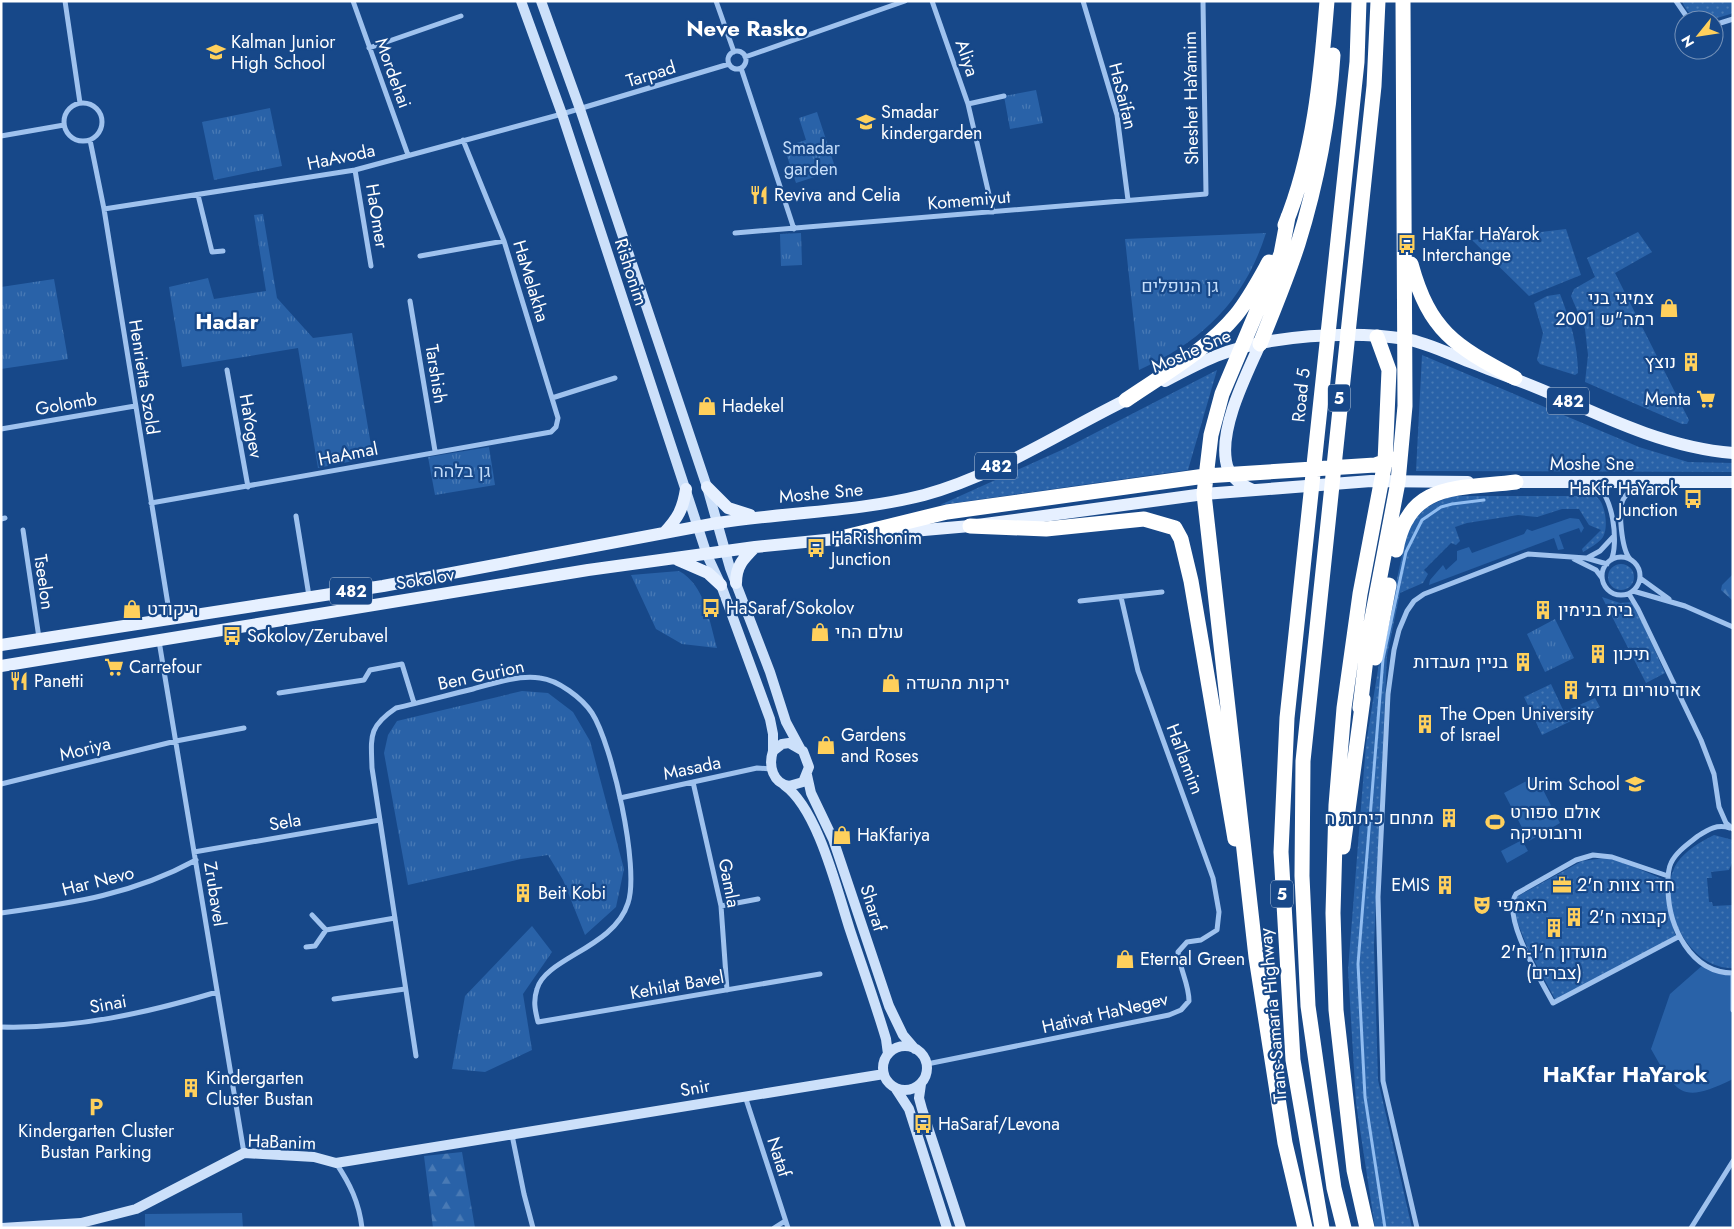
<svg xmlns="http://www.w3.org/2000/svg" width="1734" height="1229" viewBox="0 0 1734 1229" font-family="Jost,Heebo,sans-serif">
<defs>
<pattern id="grass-dots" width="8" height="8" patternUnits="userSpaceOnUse" patternTransform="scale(1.25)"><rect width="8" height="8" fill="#2962a8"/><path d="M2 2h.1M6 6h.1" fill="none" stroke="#497ab5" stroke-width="1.8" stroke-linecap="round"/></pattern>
<pattern id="forest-firs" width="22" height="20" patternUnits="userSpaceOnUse" patternTransform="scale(1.25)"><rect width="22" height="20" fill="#2962a8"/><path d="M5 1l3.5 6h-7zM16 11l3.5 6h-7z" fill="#497ab5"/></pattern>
<pattern id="park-tufts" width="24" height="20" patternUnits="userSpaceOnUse" patternTransform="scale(1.25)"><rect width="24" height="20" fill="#2962a8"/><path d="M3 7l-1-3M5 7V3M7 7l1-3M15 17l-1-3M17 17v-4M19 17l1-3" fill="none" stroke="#497ab5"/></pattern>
</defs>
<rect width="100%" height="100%" fill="#174889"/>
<path fill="url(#grass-dots)" d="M 1682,1 L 1733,1 L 1733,13 C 1713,20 1691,26 1682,1 Z
M 1566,229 L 1581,275 L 1529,296 L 1472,240 Z
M 1638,232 L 1652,252 L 1615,273 L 1689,420 L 1687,424 L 1682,424 L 1585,382 L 1588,355 L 1585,329 L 1571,296 L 1574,289 L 1595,277 L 1587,258 Z
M 1560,294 C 1570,320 1578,345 1578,373 L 1575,375 L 1540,364 L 1537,360 L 1543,333 L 1534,303 L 1547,296 Z
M 1422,355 L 1639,447 L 1688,462 L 1733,463 L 1733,472 L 1416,471 Z
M 1217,370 L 1188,470 L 940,505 L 1066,448 Z
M 1453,496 L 1595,496 C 1605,500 1609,527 1603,537 C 1599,543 1590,548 1583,552 L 1582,549 L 1601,530 L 1589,525 L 1579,509 L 1562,509 L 1537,517 L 1518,515 L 1467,523 L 1455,527 L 1460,541 L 1456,545 L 1451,543 L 1424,570 L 1428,574 L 1423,583 L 1400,593 L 1387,656 L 1374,945 L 1378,1080 L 1412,1228 L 1375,1228 L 1356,1103 L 1348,970 L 1366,744 L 1379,663 L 1407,532 C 1419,510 1429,504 1453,496 Z
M1608 577a13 13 0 1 1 26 0a13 13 0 1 1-26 0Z
M 1602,597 L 1620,603 L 1633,602 L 1665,673 L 1646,683 Z
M 1551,684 L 1564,712 L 1595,698 L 1600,707 L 1542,735 L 1524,697 Z
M 1714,835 L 1733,840 L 1733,861 L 1729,870 L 1711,872 L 1712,878 L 1707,878 L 1709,902 L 1712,902 L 1713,906 L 1733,905 L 1733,968 C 1687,970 1654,899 1677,863 C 1686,850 1700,842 1714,835 Z
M 1605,858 L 1620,861 L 1665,880 L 1671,922 L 1676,937 L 1556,1001 L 1528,949 L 1509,901 L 1582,861 Z"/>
<path fill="url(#forest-firs)" d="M 1733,574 L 1733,601 L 1721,590 L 1722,585 Z
M 462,1152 L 475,1228 L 433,1228 L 424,1156 Z"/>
<path fill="url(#park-tufts)" d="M 1036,90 L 1043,123 L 1010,129 L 1004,96 Z
M 270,108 L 282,166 L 214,180 L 202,122 Z
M 817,112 L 836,170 L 796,183 L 784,147 L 806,140 L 799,118 Z
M 263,214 L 277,298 L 313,338 L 352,333 L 373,457 L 318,468 L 298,348 L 182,367 L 169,287 L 208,278 L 214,299 L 266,291 L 254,215 Z
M 801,233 L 802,265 L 781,266 L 780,234 Z
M 1266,233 C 1245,300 1203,341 1139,370 L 1125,239 Z
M 54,279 L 68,359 L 1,369 L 1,287 Z
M 489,447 L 495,485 L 435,495 L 428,457 Z
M 679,571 C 705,585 709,620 717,648 L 682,644 L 656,629 L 631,575 Z
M 1555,619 L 1574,658 L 1545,672 L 1527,634 Z
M 522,691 L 548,693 L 573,712 L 590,741 L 624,869 L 616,907 L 585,935 L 563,880 L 548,855 L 521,859 L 408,885 L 384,753 L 388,735 L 397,721 Z
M 532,926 L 552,952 L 523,994 L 532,1050 L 485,1072 L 452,1069 L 465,996 Z"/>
<path fill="#2962a8" d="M 1570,518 L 1579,519 L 1584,528 L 1581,533 L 1579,528 L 1559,535 L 1564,549 L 1558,550 L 1554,538 L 1429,585 L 1430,580 L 1443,565 L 1446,570 L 1457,560 L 1457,551 L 1469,547 L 1472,553 L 1524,534 L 1527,529 L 1532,531 Z
M 1536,776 L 1560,823 L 1529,841 L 1504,793 Z
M 1522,840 L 1528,851 L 1507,863 L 1501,851 Z
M 1704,964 L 1733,973 L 1733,1079 C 1682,1104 1677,1095 1651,1049 L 1670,994 Z
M 242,1213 L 243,1228 L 145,1228 L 145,1214 Z"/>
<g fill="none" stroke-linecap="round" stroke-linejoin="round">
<path stroke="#91bdf1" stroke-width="3" d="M 1385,1228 L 1365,1097 L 1358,964 L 1383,659 L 1406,552 L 1422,520 L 1441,507 L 1452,504 L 1484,500"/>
<path stroke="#9fc2ee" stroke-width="5" d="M 65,1 L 80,103
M 353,1 L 408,155
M 716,1 L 734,52
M 932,1 L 968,104 L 993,212
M 1083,1 L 1117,115 L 1128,200
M 1676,1 L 1689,20
M 1714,25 L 1733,19
M 369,48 L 461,16
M728 60a9 9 0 1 1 18 0a9 9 0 1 1-18 0Z
M 745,57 L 905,1
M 741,68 L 794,229
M64 122a19 19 0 1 1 38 0a19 19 0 1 1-38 0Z
M 968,104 L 1004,96
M 1,136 L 64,125
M 90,140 L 104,209 L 170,617
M 355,170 L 371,266
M 198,195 L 212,252 L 223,251
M 104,209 L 355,170 L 562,114 L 729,64
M 735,233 L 1206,194 L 1203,1
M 420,256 L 504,241
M 410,301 L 435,451
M 227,370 L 248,487
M 552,398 L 615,378
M 1,429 L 135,406
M 1595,486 C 1613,492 1619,545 1611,560
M 151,503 L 551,432 L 556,427 L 558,418 L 504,241 L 463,140
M 296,516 L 309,596
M 1,519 L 5,518
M 23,530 L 39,638
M1602 576a19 19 0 1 1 38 0a19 19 0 1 1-38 0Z
M 1587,558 L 1600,551 L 1613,537
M 1574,559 L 1596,570 L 1602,578
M 1630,559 C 1622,550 1617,509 1624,498 C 1627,493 1634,488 1639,485
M 1640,578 L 1669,599
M 1633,591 L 1685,606 L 1733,627
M 1629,594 L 1638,609 L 1701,740 L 1714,774 L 1719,807 L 1726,823 L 1733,829
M 1080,601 L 1162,592
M 159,641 L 244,1153
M 279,693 L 364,680 L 370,670 L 402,664 L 414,703
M 693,782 L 721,906 L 727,990
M 1,784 L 176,741 L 244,728
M 620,798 L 757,768 L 771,769
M 1730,828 C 1717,824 1709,829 1698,836 C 1688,844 1676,852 1671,863 C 1667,871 1668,882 1668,890 C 1669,926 1690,973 1733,973
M 194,852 L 380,820
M 1668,876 L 1612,857 L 1593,855 L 1576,860 L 1516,894 C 1501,917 1541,980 1553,1003 L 1678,937
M 721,906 L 758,899
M 1,913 C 72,903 132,895 196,860
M 312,915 L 326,930
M 306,947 L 315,946 L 326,930 L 395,918
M 1733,973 L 1733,1010
M 334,999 L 405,989
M 1,1027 C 75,1029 147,1013 217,992
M 416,1056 L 372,768 C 371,736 368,727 396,708 C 422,702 448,695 473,689 C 494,683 518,675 540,678 C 558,680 582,698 592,713 C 612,744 640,868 628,903 C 614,948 545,958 537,989 C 533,1001 535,1010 538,1022 L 820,974
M 927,1064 L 1169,1015 L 1181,1010 L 1189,1001 C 1189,984 1180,970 1178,952 L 1187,942 L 1201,940 L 1217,930 L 1219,912 L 1213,878 L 1138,671 L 1121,597
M 745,1096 L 788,1228
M 512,1135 L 524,1194 L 533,1228
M 336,1163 C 350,1184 359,1202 362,1228
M 774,1228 L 785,1221
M 1417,1228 L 1383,1081 L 1378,897 L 1388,694 L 1394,650 L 1399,630 L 1407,611 L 1414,601 L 1424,594 L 1528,554 L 1586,558 L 1607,564
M 1691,1228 L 1733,1161"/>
<path stroke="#cce0fa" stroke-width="10" d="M 521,1 L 562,114 L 707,555 L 721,585 L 770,719 L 773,734 L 773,751
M 541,1 L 580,109 L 707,487 L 730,568 L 770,672 L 786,722 L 800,748
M 789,743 L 803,751 L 809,767 L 803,782 L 789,786 C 773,783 768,766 773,751 L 782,744 Z
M 807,775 L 811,793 L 833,839 L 889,1006 L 903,1035 L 915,1049
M 784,785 C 818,809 837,890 850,930 C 862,966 875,1002 886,1039 L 888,1054
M883 1068a22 22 0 1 1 44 0a22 22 0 1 1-44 0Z
M 921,1084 L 919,1098 L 922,1109 L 961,1228
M 896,1089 L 909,1109 L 947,1228
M 2,1228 L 81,1223 L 136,1209 L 244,1153 L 314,1157 L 336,1163 L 884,1074"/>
<path stroke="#e6f0ff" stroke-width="12" d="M 1165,381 C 1182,372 1199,363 1216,356 C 1268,335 1351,330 1406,339 C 1428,343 1449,354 1470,362 C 1499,373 1527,383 1554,395 C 1612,421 1670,448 1733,453
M 1508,482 L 1733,482
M 707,487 L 728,508 L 750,515
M 1253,490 C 1241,485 1228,476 1226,461 C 1220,426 1246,376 1260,344
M 664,533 C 678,518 683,509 686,489
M 878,534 L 970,526 L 1204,494 L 1371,481 L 1468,482
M 678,560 L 708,573 L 721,585
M 736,583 C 736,566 743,559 755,547
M 1,645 L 383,586 L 717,523 C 786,512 857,512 924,495 C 998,475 1065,429 1134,396
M 1,666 L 588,570 L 755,547 L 846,538"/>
<path stroke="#fff" stroke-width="15" d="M 1288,217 L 1281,254 L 1222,394 L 1211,435 L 1204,494 L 1256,957 L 1285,1143 L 1305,1228
M 1285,225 C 1314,154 1321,77 1327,1
M 1411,264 C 1430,333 1456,346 1515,378
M 1260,344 C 1273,311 1287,278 1298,244 C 1317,183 1329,119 1333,55
M 1126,400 C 1164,374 1207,350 1236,315 C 1249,299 1259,280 1269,262
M 970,526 L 1046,529 L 1144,519 L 1175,528 L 1181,539 L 1191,581 L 1235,839
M 837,539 L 947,512 L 1205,476 L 1375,465 L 1392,459
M 1396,550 C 1408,481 1459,489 1516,482
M 1375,658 L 1389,585
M 1360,708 L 1369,634 L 1398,482 L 1405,406 L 1403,1
M 1343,847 L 1363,699
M 1322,1228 L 1293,1060 L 1281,852 L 1287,718 L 1357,62 L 1359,1
M 1344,1228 L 1334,1188 L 1308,1006 L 1302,876 L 1303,761 L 1374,86 L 1378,1
M 1367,1228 L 1354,1170 L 1336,1010 L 1333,913 L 1336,805 L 1344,708 L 1360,594 L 1385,462 L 1389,370 L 1377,337"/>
</g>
<defs>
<g id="school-bare" transform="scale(1.5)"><path d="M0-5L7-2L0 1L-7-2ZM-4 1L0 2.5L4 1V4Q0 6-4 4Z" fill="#ffd05c" stroke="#174889" stroke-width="2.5" paint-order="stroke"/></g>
<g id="restaurant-bare" transform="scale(1.5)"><path d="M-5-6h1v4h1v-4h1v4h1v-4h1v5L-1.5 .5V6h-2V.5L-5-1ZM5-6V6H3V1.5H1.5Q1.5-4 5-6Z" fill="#ffd05c" stroke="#174889" stroke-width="2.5" paint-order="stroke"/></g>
<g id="bus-bare" transform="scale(1.5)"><path d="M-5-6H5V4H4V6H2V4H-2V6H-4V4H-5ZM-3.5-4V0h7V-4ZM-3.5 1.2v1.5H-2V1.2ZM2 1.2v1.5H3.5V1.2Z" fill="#ffd05c" stroke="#174889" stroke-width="2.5" paint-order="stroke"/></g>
<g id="shop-bare" transform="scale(1.5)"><path d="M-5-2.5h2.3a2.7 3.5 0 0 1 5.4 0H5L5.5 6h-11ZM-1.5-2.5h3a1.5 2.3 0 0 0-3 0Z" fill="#ffd05c" stroke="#174889" stroke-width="2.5" paint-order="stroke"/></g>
<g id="building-bare" transform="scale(1.5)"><path d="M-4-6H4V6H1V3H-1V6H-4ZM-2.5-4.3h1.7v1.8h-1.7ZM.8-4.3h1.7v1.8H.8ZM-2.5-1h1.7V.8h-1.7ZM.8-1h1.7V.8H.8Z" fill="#ffd05c" stroke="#174889" stroke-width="2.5" paint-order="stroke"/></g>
<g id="supermarket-bare" transform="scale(1.5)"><path d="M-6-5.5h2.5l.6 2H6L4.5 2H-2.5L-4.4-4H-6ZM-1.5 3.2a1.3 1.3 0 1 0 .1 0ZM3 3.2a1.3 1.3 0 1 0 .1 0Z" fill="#ffd05c" stroke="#174889" stroke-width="2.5" paint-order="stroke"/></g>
<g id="stadium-bare" transform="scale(1.5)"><path d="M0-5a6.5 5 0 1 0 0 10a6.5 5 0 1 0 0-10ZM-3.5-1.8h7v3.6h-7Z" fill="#ffd05c" stroke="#174889" stroke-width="2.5" paint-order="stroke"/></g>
<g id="office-bare" transform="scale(1.5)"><path d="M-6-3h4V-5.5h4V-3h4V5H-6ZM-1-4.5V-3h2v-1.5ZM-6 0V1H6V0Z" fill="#ffd05c" stroke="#174889" stroke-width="2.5" paint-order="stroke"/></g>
<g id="theatre-bare" transform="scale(1.5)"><path d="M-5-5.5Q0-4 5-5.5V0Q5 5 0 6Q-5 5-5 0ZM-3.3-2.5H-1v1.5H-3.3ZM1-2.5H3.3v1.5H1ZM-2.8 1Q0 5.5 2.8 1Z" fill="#ffd05c" stroke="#174889" stroke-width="2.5" paint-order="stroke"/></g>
<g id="parking-bare" transform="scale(1.5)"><path d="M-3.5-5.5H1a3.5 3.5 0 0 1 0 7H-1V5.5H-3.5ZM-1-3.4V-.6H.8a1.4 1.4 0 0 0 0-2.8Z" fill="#ffd05c" stroke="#174889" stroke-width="2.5" paint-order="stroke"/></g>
</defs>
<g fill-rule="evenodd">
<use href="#school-bare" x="216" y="52"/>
<use href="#school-bare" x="866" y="122"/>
<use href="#restaurant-bare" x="759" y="195"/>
<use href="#bus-bare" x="1407" y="244"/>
<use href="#shop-bare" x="1669" y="308"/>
<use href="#building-bare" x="1691" y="362"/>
<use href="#supermarket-bare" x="1706" y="399"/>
<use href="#shop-bare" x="707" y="406"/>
<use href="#bus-bare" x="1693" y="499"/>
<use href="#bus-bare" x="816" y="548"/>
<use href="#bus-bare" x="711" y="608"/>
<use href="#shop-bare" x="132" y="609"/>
<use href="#building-bare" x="1543" y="610"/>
<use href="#shop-bare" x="820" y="632"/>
<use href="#bus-bare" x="232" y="636"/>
<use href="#building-bare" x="1598" y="654"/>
<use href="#building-bare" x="1523" y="662"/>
<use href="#supermarket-bare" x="114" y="667"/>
<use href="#restaurant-bare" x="19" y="681"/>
<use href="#shop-bare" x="891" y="683"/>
<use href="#building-bare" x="1571" y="690"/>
<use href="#building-bare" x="1425" y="724"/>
<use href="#shop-bare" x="826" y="745"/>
<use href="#school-bare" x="1635" y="784"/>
<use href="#building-bare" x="1449" y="818"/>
<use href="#stadium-bare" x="1495" y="822"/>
<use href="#shop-bare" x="842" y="835"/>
<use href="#building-bare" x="1445" y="885"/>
<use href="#office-bare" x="1562" y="885"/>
<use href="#building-bare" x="523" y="893"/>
<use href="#theatre-bare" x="1482" y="905"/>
<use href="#building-bare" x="1574" y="917"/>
<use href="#building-bare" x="1554" y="928"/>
<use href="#shop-bare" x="1125" y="959"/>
<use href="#building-bare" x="191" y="1088"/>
<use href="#parking-bare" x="96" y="1107"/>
<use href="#bus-bare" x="923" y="1124"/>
</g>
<g text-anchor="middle" stroke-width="4.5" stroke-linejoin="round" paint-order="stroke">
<g fill="#174889" stroke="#b9c8dc" stroke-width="1">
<rect x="1328" y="384.5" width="22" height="27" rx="4"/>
<rect x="1547" y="387.5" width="42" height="27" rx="4"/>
<rect x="975" y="452.5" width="42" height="27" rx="4"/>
<rect x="330" y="577.5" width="42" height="27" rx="4"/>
<rect x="1271" y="880.5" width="22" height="27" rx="4"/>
</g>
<g font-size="16" font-weight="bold" fill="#fff">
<text x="1339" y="404">5</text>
<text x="1568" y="407">482</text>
<text x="996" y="472">482</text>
<text x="351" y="597">482</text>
<text x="1282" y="900">5</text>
</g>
<g font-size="18" fill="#fff" stroke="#174889" text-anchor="start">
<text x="231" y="48">Kalman Junior<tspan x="231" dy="21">High School</tspan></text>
<text x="881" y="118">Smadar<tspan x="881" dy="21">kindergarden</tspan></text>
<text x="774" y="201">Reviva and Celia</text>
<text x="1422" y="240">HaKfar HaYarok<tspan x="1422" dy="21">Interchange</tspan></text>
<text x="1654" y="304" text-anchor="end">צמיגי בני<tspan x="1654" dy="21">2001 רמה"ש</tspan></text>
<text x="1676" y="368" text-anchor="end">נוצץ</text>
<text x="1691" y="405" text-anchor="end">Menta</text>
<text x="722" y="412">Hadekel</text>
<text x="1678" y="495" text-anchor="end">HaKfr HaYarok<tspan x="1678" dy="21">Junction</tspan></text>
<text x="831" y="544">HaRishonim<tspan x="831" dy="21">Junction</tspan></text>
<text x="726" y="614">HaSaraf/Sokolov</text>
<text x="147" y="615">ריקודט</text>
<text x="1558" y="616">בית בנימין</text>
<text x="835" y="638">עולם החי</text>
<text x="247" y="642">Sokolov/Zerubavel</text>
<text x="1613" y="660">תיכון</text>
<text x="1508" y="668" text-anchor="end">בניין מעבדות</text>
<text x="129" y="673">Carrefour</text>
<text x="34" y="687">Panetti</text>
<text x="906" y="689">ירקות מהשדה</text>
<text x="1586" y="696">אודיטוריום גדול</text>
<text x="1440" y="720">The Open University<tspan x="1440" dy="21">of Israel</tspan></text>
<text x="841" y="741">Gardens<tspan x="841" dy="21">and Roses</tspan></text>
<text x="1620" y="790" text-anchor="end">Urim School</text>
<text x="1510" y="818">אולם ספורט<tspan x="1510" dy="21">ורובוטיקה</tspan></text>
<text x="1434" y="824" text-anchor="end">מתחם כיתות ח</text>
<text x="857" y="841">HaKfariya</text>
<text x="1430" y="891" text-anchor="end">EMIS</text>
<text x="1577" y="891">חדר צוות ח'2</text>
<text x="538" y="899">Beit Kobi</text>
<text x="1497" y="911">האמפי</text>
<text x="1589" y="923">קבוצה ח'2</text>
<text x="1554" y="958" text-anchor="middle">מועדון ח'1-ח'2<tspan x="1554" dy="21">(צברים)</tspan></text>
<text x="1140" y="965">Eternal Green</text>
<text x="206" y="1084">Kindergarten<tspan x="206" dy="21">Cluster Bustan</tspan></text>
<text x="938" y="1130">HaSaraf/Levona</text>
<text x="96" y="1137" text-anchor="middle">Kindergarten Cluster<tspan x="96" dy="21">Bustan Parking</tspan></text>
</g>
<g font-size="18" fill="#fff" stroke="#174889">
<text transform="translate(967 58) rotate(71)" y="6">Aliya</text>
<text transform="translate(393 73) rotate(70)" y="6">Mordehai</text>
<text transform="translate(651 74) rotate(-17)" y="6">Tarpad</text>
<text transform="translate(1123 96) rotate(76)" y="6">HaSaifan</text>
<text transform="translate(1191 98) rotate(-91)" y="6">Sheshet HaYamim</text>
<text transform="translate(341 157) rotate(-12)" y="6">HaAvoda</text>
<text transform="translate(969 200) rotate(-5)" y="6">Komemiyut</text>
<text transform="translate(377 216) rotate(81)" y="6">HaOmer</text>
<text transform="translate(631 272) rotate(72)" y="6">Rishonim</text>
<text transform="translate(531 281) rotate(73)" y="6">HaMelakha</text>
<text transform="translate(1191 351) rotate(-23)" y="6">Moshe Sne</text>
<text transform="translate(436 374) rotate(81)" y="6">Tarshish</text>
<text transform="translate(144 377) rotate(81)" y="6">Henrietta Szold</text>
<text transform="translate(1301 395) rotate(-84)" y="6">Road 5</text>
<text transform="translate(66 404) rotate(-10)" y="6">Golomb</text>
<text transform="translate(251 426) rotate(80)" y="6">HaYogev</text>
<text transform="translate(348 454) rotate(-11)" y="6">HaAmal</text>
<text x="1592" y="470">Moshe Sne</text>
<text transform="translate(821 493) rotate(-5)" y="6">Moshe Sne</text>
<text transform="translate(425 579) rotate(-9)" y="6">Sokolov</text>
<text transform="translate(44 582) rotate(82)" y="6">Tseelon</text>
<text transform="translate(481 675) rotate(-12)" y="6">Ben Gurion</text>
<text transform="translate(85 749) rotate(-14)" y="6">Moriya</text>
<text transform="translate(1185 759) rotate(69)" y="6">HaTlamim</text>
<text transform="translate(692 768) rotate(-12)" y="6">Masada</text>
<text transform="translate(285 822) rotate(-10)" y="6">Sela</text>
<text transform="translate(98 881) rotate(-14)" y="6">Har Nevo</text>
<text transform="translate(729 883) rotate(79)" y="6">Gamla</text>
<text transform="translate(215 894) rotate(81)" y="6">Zrubavel</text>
<text transform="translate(873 908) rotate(72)" y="6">Sharaf</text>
<text transform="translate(677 985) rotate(-10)" y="6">Kehilat Bavel</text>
<text transform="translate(108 1004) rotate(-10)" y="6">Sinai</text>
<text transform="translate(1105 1013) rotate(-13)" y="6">Hativat HaNegev</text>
<text transform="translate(1273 1015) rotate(-95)" y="6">Trans-Samaria Highway</text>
<text transform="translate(695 1088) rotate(-10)" y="6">Snir</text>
<text transform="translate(282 1142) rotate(2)" y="6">HaBanim</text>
<text transform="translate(779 1157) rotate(72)" y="6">Nataf</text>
</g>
<g font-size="18" fill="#c4ddfa" stroke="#174889">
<text x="811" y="154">Smadar<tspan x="811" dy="21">garden</tspan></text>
<text x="1180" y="292">גן הנופלים</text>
<text x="462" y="477">גן בלהה</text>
</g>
<g font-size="22" font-weight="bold" fill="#fff" stroke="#174889">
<text x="747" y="36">Neve Rasko</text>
<text x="227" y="329">Hadar</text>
<text x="1625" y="1082">HaKfar HaYarok</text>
</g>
</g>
<rect width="1734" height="1229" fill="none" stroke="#ffffff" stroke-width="5"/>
<g transform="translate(1699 35) rotate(240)"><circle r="24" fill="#174889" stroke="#7491b8"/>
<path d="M0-4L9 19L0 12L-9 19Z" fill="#ffd05c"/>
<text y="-8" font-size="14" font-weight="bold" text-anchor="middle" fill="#ffffff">N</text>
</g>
</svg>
